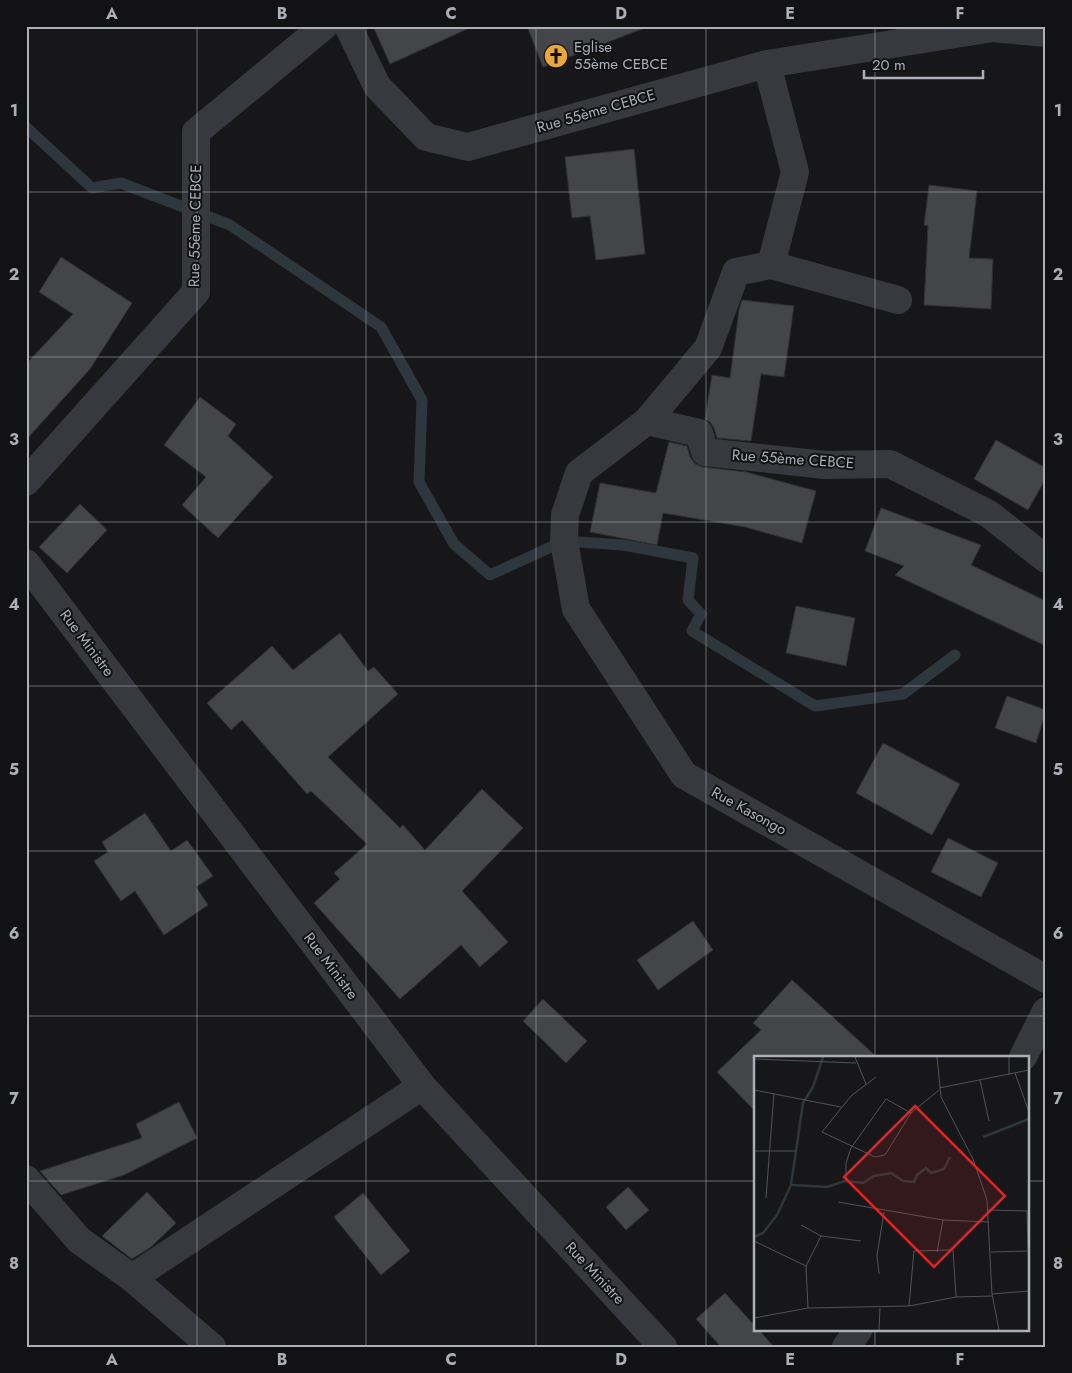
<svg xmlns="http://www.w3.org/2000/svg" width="1072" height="1373" viewBox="0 0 1072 1373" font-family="Jost,sans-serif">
<rect width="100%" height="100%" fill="#171719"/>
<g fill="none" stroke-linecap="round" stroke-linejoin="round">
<path stroke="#2d373d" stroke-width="11" d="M 26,127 L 92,188 L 121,183 L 230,225 L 381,327 L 422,400 L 419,482 L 454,544 L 490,575 L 564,541 L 623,545 L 693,558 L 688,600 L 701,614 L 692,631 L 815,706 L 903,694 L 955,655"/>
</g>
<path fill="#444549" stroke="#313135" d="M 373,26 L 474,26 L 390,64 Z
M 527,26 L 642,26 L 642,29 L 543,67 Z
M 634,149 L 645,254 L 596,260 L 590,216 L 572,218 L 565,157 Z
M 929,185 L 977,191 L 969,258 L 993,259 L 991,309 L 924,305 L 928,226 L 924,225 Z
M 61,257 L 132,303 L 90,369 L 26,440 L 26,364 L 73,314 L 39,292 Z
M 742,300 L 794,306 L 784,377 L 761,374 L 751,441 L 717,438 L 714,428 L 710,422 L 705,419 L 712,375 L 730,378 L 739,310 Z
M 200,397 L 236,424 L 228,436 L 273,477 L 218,538 L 182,505 L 206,477 L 164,445 Z
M 996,440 L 1046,468 L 1046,478 L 1028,510 L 974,479 Z
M 669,442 L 687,446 L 690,457 L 695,464 L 703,467 L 746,472 L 816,491 L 802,543 L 745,527 L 663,513 L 657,545 L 590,532 L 600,483 L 656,493 Z
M 80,504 L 107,530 L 67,573 L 39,547 Z
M 881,508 L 981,545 L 971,565 L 1046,601 L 1046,646 L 895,575 L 904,566 L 865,551 Z
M 796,606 L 855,618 L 846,666 L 786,653 Z
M 340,633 L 368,671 L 374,667 L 398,694 L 328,757 L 400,828 L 403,825 L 425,850 L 482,789 L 523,828 L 462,891 L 508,942 L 480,967 L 461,945 L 400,999 L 314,903 L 340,879 L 334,873 L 367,844 L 311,791 L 307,794 L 242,720 L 231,730 L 207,703 L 272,646 L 293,670 Z
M 1007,696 L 1046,710 L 1036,743 L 995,728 Z
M 883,743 L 960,784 L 932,835 L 856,793 Z
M 145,813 L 171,851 L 187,840 L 213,876 L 196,887 L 208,905 L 164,935 L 135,891 L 121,901 L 94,861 L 108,852 L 102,842 Z
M 948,838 L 998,863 L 981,897 L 931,872 Z
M 693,921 L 713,950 L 658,990 L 637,960 Z
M 792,980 L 877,1057 L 756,1057 L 756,1112 L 717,1072 L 761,1030 L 753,1023 Z
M 543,999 L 587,1041 L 566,1063 L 523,1021 Z
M 179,1102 L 197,1138 L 124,1175 L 61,1195 L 40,1171 L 142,1138 L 136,1124 Z
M 628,1187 L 649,1210 L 626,1230 L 606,1207 Z
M 147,1192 L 176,1223 L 151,1247 L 132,1259 L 102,1236 Z
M 363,1193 L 410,1251 L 381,1275 L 334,1217 Z
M 725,1293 L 756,1327 L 756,1329 L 758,1329 L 774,1347 L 721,1347 L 696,1319 Z"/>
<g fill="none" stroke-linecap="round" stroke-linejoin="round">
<path stroke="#38393e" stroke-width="28" d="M 348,26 L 377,86 L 426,137 L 468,147 L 767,64 L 993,28 L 1046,33
M 771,265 L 898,300
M 647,421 L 708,348 L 736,272 L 771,265 L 795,172 L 767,64
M 26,482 L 196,292 L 196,132 L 324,26
M 1046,559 L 989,514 L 890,464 L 825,465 L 705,452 L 699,433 L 647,421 L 579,473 L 565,515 L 564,541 L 576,609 L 684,775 L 1046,979
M 26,563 L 422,1086 L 663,1347
M 1023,1057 L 1046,1011
M 26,1179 L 79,1240 L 132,1278 L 212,1347
M 132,1278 L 422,1086
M 846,1347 L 859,1329"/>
</g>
<path fill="none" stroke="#aaafb8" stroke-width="1" stroke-opacity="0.55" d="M 197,26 L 197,1347M 366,26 L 366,1347M 536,26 L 536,1347M 706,26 L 706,1347M 875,26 L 875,1057M 26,192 L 1046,192M 26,357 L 1046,357M 26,522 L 1046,522M 26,686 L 1046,686M 26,851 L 1046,851M 26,1016 L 1046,1016M 26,1181 L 756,1181M 1028,1181 L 1046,1181M 875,1329 L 875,1347"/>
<defs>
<g id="church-disc" transform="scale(1.25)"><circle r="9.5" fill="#eca73c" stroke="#121214"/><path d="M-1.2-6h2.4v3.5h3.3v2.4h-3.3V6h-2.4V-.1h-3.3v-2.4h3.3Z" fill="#111"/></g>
</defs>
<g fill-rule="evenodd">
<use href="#church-disc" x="556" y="56"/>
</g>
<g text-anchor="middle" stroke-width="4" stroke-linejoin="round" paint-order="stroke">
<g font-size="15" fill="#aaafb8" stroke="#121214" text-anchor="start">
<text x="574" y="52">Eglise<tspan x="574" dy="17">55ème CEBCE</tspan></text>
</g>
<g font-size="15" fill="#aaafb8" stroke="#121214">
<text transform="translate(596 111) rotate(-16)" y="5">Rue 55ème CEBCE</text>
<text transform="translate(195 226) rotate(-89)" y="5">Rue 55ème CEBCE</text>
<text transform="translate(793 459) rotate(4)" y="5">Rue 55ème CEBCE</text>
<text transform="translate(87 643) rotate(53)" y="5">Rue Ministre</text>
<text transform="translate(749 811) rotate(29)" y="5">Rue Kasongo</text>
<text transform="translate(331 966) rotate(53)" y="5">Rue Ministre</text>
<text transform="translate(595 1273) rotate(47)" y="5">Rue Ministre</text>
</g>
</g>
<g transform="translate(754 1056)">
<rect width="275" height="275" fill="#171719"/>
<path fill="none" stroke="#2d373d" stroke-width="2.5" d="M 229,81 L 275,63M 38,129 L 73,131 L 91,125 L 109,127 L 120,120 L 137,117 L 149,125 L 160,126 L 163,119 L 172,112 L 177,117 L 190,113 L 196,101M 0,181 L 9,177 L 23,159 L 37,129 L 49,47 L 59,31 L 69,1"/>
<path fill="none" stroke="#525459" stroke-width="1" d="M 101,1 L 112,28M 183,1 L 187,41 L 219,103 L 233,144 L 238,238 L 245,274M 255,1 L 255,19M 0,3 L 102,7M 261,17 L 275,56M 122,21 L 97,40 L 68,76 L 121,101 L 131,99 L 157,57 L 185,34M 226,24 L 235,65M 185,32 L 275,14M 0,34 L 87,51M 0,95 L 42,95M 92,124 L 92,107 L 97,92 L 132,43 L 157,57M 12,142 L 20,37M 84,146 L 189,164 L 235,166M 234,154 L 275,155M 273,155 L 275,224M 47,169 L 67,180 L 107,185M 0,185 L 52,210M 183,196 L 189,164M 237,196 L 273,195M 125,218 L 123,199 L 130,156M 238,238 L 275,235M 155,250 L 160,195 L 199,194 L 202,241M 54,252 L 52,210 L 67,180M 0,262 L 54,252 L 155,250 L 202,241 L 238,240M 125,274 L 126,252"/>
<path fill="#d62828" fill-opacity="0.15" stroke="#d62828" stroke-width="2.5" d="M 161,50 L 251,140 L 180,211 L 90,121 Z"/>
<rect width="275" height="275" fill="none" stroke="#aaafb8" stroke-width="2.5"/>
</g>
<rect width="1072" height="1373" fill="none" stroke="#121214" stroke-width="55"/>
<path d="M864 70v8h119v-8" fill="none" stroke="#aaafb8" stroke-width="2.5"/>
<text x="872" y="70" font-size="15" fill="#aaafb8" stroke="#121214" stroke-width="4" paint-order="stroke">20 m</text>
<rect x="28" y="28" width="1016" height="1318" fill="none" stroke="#aaafb8" stroke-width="2"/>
<g font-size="16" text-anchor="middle" font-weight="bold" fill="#aaafb8">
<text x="112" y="19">A</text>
<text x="282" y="19">B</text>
<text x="451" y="19">C</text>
<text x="621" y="19">D</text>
<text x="790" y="19">E</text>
<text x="960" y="19">F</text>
<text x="14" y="116">1</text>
<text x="1058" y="116">1</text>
<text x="14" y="280">2</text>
<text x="1058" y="280">2</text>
<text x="14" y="445">3</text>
<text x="1058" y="445">3</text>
<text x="14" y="610">4</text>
<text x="1058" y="610">4</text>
<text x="14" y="775">5</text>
<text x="1058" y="775">5</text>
<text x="14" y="939">6</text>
<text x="1058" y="939">6</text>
<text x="14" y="1104">7</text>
<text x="1058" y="1104">7</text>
<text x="14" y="1269">8</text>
<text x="1058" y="1269">8</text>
<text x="112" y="1365">A</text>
<text x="282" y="1365">B</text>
<text x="451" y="1365">C</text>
<text x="621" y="1365">D</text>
<text x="790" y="1365">E</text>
<text x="960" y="1365">F</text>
</g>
</svg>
